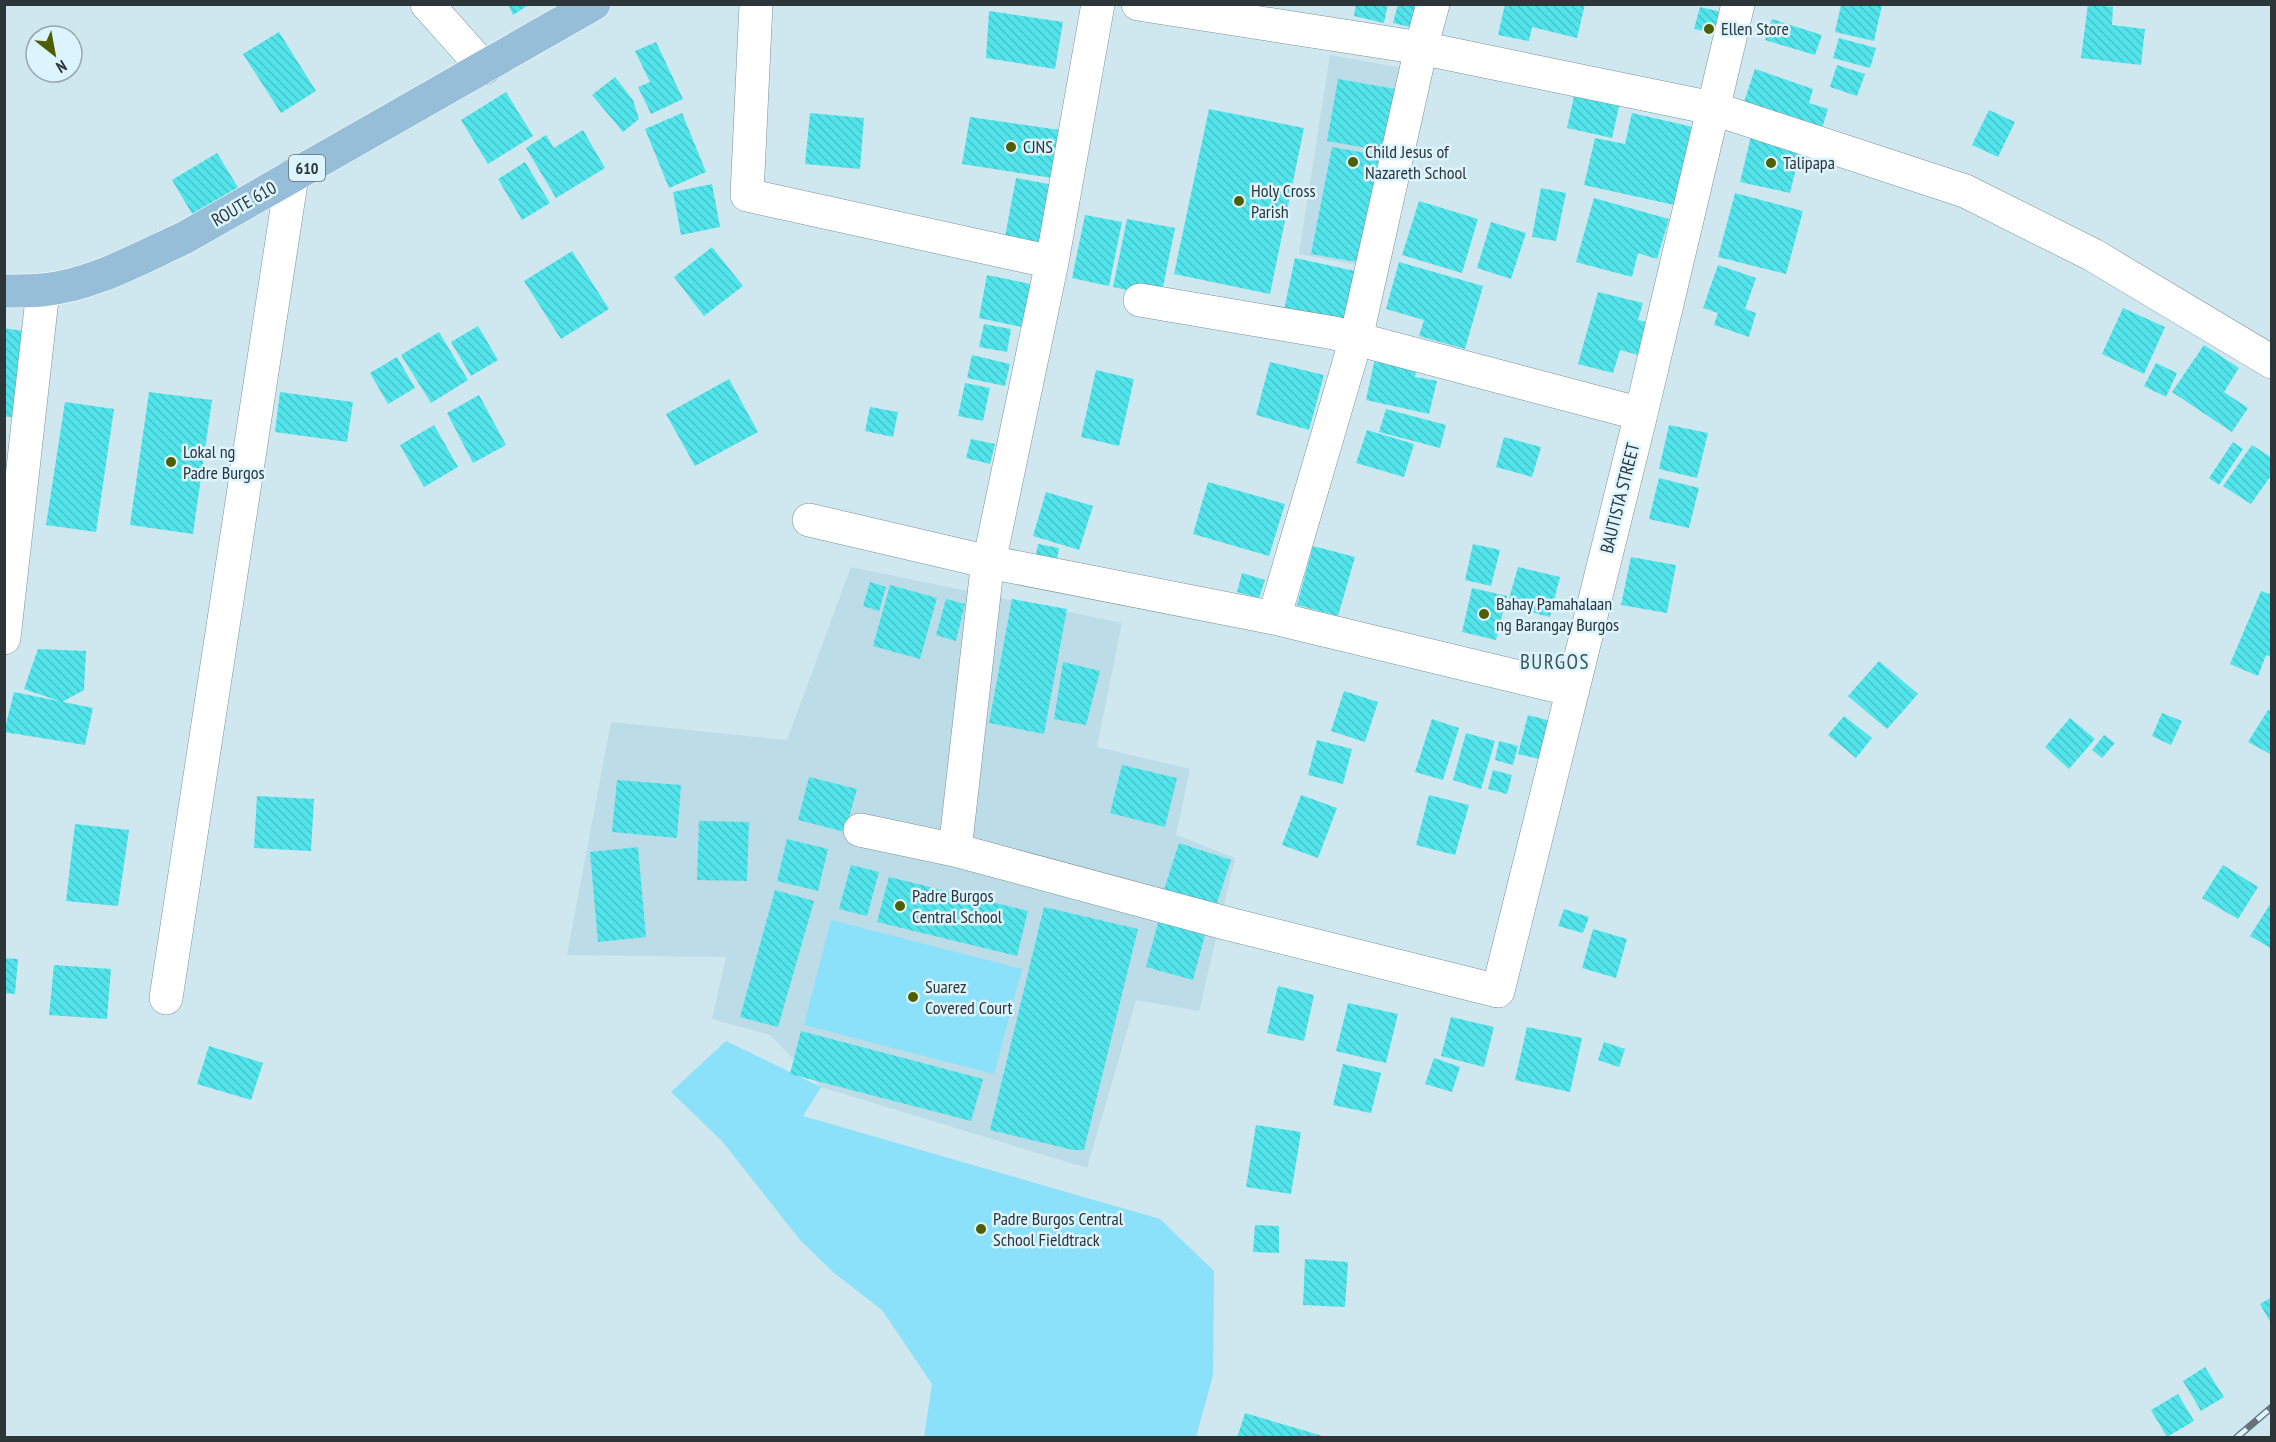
<svg xmlns="http://www.w3.org/2000/svg" width="2276" height="1442" viewBox="0 0 2276 1442" font-family="'PT Sans Narrow',sans-serif">
<defs>
<pattern id="building-back-hatch" width="6" height="6" patternUnits="userSpaceOnUse" patternTransform="scale(1.5)"><rect width="6" height="6" fill="#51e4eb"/><path d="M-1 5l2 2M0 0l6 6M5-1l2 2" fill="none" stroke="#47c4ca"/></pattern>
</defs>
<rect width="100%" height="100%" fill="#cfe7ef"/>
<path fill="#bcdce7" d="M 1330,55 L 1414,70 L 1368,267 L 1299,254 Z
M 851,567 L 1122,623 L 1097,747 L 1190,769 L 1176,835 L 1235,858 L 1199,1011 L 1136,1000 L 1087,1168 L 821,1087 L 770,1035 L 712,1019 L 726,957 L 567,955 L 611,722 L 787,740 Z"/>
<path fill="#8be0fa" d="M 831,920 L 1022,969 L 994,1074 L 804,1025 Z
M 726,1041 L 821,1087 L 803,1116 L 1160,1219 L 1214,1271 L 1213,1375 L 1196,1437 L 924,1437 L 932,1384 L 882,1310 L 834,1273 L 800,1240 L 722,1141 L 671,1092 Z"/>
<path fill="url(#building-back-hatch)" d="M 508,4 L 530,4 L 513,15 Z
M 1356,4 L 1388,4 L 1384,23 L 1354,16 Z
M 1398,4 L 1427,4 L 1422,30 L 1393,23 Z
M 1505,4 L 1585,4 L 1577,38 L 1532,27 L 1529,41 L 1498,35 Z
M 2088,4 L 2113,7 L 2112,25 L 2145,29 L 2141,65 L 2081,58 Z
M 1841,5 L 1882,5 L 1874,41 L 1835,32 Z
M 1700,7 L 1722,12 L 1717,34 L 1694,29 Z
M 989,11 L 1063,22 L 1055,69 L 986,58 Z
M 1772,19 L 1822,35 L 1815,55 L 1765,40 Z
M 279,32 L 316,91 L 281,113 L 243,54 Z
M 1839,38 L 1876,48 L 1870,68 L 1833,58 Z
M 656,42 L 683,99 L 651,114 L 638,87 L 650,82 L 635,51 Z
M 1837,65 L 1865,74 L 1857,96 L 1830,87 Z
M 1755,69 L 1813,89 L 1809,103 L 1828,109 L 1821,131 L 1743,105 Z
M 615,77 L 633,100 L 639,119 L 623,132 L 592,95 Z
M 1338,79 L 1401,90 L 1390,152 L 1327,141 Z
M 506,92 L 533,136 L 488,164 L 461,120 Z
M 1575,92 L 1620,102 L 1612,138 L 1567,128 Z
M 1209,109 L 1304,128 L 1270,294 L 1174,274 Z
M 1989,110 L 2015,122 L 1998,157 L 1972,145 Z
M 682,113 L 706,172 L 669,188 L 645,129 Z
M 810,113 L 864,118 L 860,169 L 805,164 Z
M 1632,113 L 1697,128 L 1679,206 L 1584,185 L 1595,138 L 1625,144 Z
M 970,117 L 1060,130 L 1052,178 L 962,164 Z
M 583,130 L 605,168 L 556,198 L 526,148 L 546,135 L 554,148 Z
M 1752,132 L 1802,144 L 1790,193 L 1740,182 Z
M 1332,147 L 1383,156 L 1363,263 L 1311,254 Z
M 217,153 L 239,189 L 194,217 L 172,180 Z
M 525,162 L 550,203 L 522,220 L 498,179 Z
M 1016,178 L 1054,185 L 1042,249 L 1004,242 Z
M 712,184 L 720,227 L 681,235 L 673,192 Z
M 1541,188 L 1566,193 L 1556,241 L 1532,237 Z
M 1735,193 L 1803,211 L 1786,274 L 1718,257 Z
M 1594,198 L 1669,219 L 1657,259 L 1638,253 L 1632,277 L 1576,262 Z
M 1419,201 L 1478,219 L 1462,273 L 1402,255 Z
M 1085,215 L 1122,222 L 1109,286 L 1072,278 Z
M 1127,219 L 1175,228 L 1161,297 L 1113,287 Z
M 1491,222 L 1526,233 L 1511,279 L 1477,268 Z
M 712,247 L 743,286 L 704,316 L 674,277 Z
M 572,251 L 609,309 L 561,339 L 524,281 Z
M 1295,258 L 1355,271 L 1344,323 L 1284,310 Z
M 1399,262 L 1483,286 L 1465,349 L 1419,336 L 1424,320 L 1386,309 Z
M 1718,265 L 1756,278 L 1745,309 L 1756,313 L 1749,337 L 1714,325 L 1718,313 L 1703,308 Z
M 987,275 L 1036,285 L 1027,328 L 979,318 Z
M 1598,292 L 1643,303 L 1638,320 L 1646,322 L 1638,355 L 1620,350 L 1613,373 L 1578,364 Z
M 2123,308 L 2165,327 L 2144,374 L 2102,354 Z
M 984,324 L 1011,329 L 1007,352 L 979,347 Z
M 478,326 L 498,360 L 471,376 L 451,342 Z
M 4,328 L 29,332 L 15,418 L 4,416 Z
M 439,332 L 468,380 L 431,403 L 401,355 Z
M 2204,345 L 2239,368 L 2224,392 L 2248,408 L 2232,432 L 2172,392 Z
M 972,355 L 1010,364 L 1005,386 L 967,378 Z
M 397,357 L 415,388 L 388,404 L 370,373 Z
M 1375,358 L 1417,367 L 1415,377 L 1437,381 L 1429,414 L 1366,400 Z
M 1270,362 L 1324,375 L 1309,430 L 1256,415 Z
M 2156,363 L 2177,373 L 2166,397 L 2144,386 Z
M 1096,370 L 1134,379 L 1119,446 L 1081,437 Z
M 729,379 L 758,432 L 695,466 L 666,414 Z
M 965,383 L 990,388 L 983,421 L 958,416 Z
M 149,392 L 212,400 L 193,534 L 130,525 Z
M 280,392 L 353,402 L 347,442 L 275,432 Z
M 479,395 L 506,445 L 473,463 L 447,413 Z
M 65,402 L 114,409 L 96,532 L 46,525 Z
M 870,407 L 898,412 L 893,437 L 865,431 Z
M 1386,409 L 1446,425 L 1440,448 L 1379,432 Z
M 434,425 L 458,467 L 424,487 L 400,445 Z
M 1669,425 L 1708,433 L 1697,478 L 1659,469 Z
M 1367,430 L 1414,444 L 1404,477 L 1356,463 Z
M 1504,437 L 1541,447 L 1532,477 L 1496,467 Z
M 971,439 L 995,444 L 990,464 L 966,458 Z
M 2233,442 L 2243,449 L 2219,485 L 2209,478 Z
M 2252,445 L 2272,458 L 2272,474 L 2251,504 L 2223,486 Z
M 1659,478 L 1699,488 L 1689,528 L 1649,519 Z
M 1208,482 L 1285,504 L 1269,556 L 1193,534 Z
M 1046,492 L 1093,506 L 1079,550 L 1033,536 Z
M 1038,544 L 1059,548 L 1055,570 L 1034,565 Z
M 1473,544 L 1500,550 L 1491,586 L 1465,580 Z
M 1313,546 L 1355,557 L 1338,616 L 1297,605 Z
M 1631,557 L 1676,565 L 1667,613 L 1621,605 Z
M 1518,567 L 1560,577 L 1550,617 L 1507,606 Z
M 1242,573 L 1265,580 L 1259,598 L 1237,592 Z
M 870,582 L 886,587 L 879,611 L 863,606 Z
M 890,585 L 937,598 L 920,659 L 873,646 Z
M 1472,588 L 1507,596 L 1496,640 L 1462,632 Z
M 2261,591 L 2272,595 L 2272,657 L 2266,655 L 2258,676 L 2230,664 Z
M 946,599 L 965,604 L 956,641 L 936,635 Z
M 1012,599 L 1067,609 L 1044,734 L 989,723 Z
M 38,649 L 86,651 L 84,690 L 62,702 L 24,689 Z
M 1879,661 L 1918,694 L 1887,729 L 1848,696 Z
M 1063,662 L 1100,671 L 1086,725 L 1054,719 Z
M 1344,691 L 1378,702 L 1365,742 L 1331,731 Z
M 14,692 L 93,708 L 85,745 L 4,732 Z
M 2268,710 L 2272,712 L 2272,755 L 2248,742 Z
M 2162,713 L 2182,721 L 2171,745 L 2152,736 Z
M 1528,715 L 1562,724 L 1552,762 L 1518,754 Z
M 1844,716 L 1872,738 L 1856,758 L 1828,735 Z
M 2070,718 L 2095,739 L 2069,769 L 2045,747 Z
M 1432,719 L 1459,728 L 1443,780 L 1415,772 Z
M 1466,733 L 1495,741 L 1481,789 L 1453,780 Z
M 2104,735 L 2115,743 L 2102,758 L 2092,750 Z
M 1317,740 L 1352,749 L 1343,784 L 1308,775 Z
M 1499,741 L 1518,746 L 1513,765 L 1495,760 Z
M 1122,765 L 1177,778 L 1165,827 L 1110,813 Z
M 1493,770 L 1512,775 L 1507,794 L 1488,789 Z
M 809,777 L 857,789 L 845,832 L 798,820 Z
M 617,780 L 681,785 L 677,838 L 612,832 Z
M 1301,795 L 1337,808 L 1318,858 L 1282,845 Z
M 1429,795 L 1469,805 L 1455,855 L 1416,845 Z
M 257,796 L 314,799 L 311,851 L 254,848 Z
M 699,821 L 749,822 L 747,881 L 697,880 Z
M 75,824 L 129,830 L 118,906 L 66,901 Z
M 787,839 L 828,849 L 818,891 L 777,881 Z
M 1179,843 L 1231,860 L 1215,909 L 1163,893 Z
M 638,847 L 646,937 L 598,942 L 590,852 Z
M 851,865 L 879,872 L 867,916 L 839,909 Z
M 2223,865 L 2258,887 L 2238,919 L 2202,898 Z
M 889,877 L 1028,911 L 1017,956 L 877,922 Z
M 775,890 L 814,901 L 778,1027 L 740,1017 Z
M 2272,901 L 2272,949 L 2250,936 Z
M 1044,907 L 1138,929 L 1084,1150 L 1073,1150 L 990,1130 Z
M 1564,909 L 1589,917 L 1583,933 L 1558,926 Z
M 1159,919 L 1206,931 L 1193,980 L 1146,967 Z
M 1593,929 L 1627,939 L 1616,978 L 1582,968 Z
M 4,958 L 18,959 L 15,994 L 4,993 Z
M 54,965 L 111,969 L 107,1019 L 49,1015 Z
M 1278,986 L 1314,995 L 1304,1041 L 1267,1033 Z
M 1348,1003 L 1398,1014 L 1386,1063 L 1336,1051 Z
M 1451,1017 L 1494,1027 L 1484,1067 L 1441,1056 Z
M 1527,1027 L 1582,1038 L 1570,1092 L 1515,1080 Z
M 801,1031 L 983,1079 L 971,1121 L 790,1074 Z
M 1604,1042 L 1625,1049 L 1619,1067 L 1598,1060 Z
M 209,1046 L 263,1063 L 251,1100 L 197,1084 Z
M 1434,1058 L 1460,1067 L 1452,1092 L 1425,1084 Z
M 1343,1064 L 1381,1073 L 1371,1113 L 1333,1105 Z
M 1256,1125 L 1301,1132 L 1291,1194 L 1246,1187 Z
M 1255,1225 L 1279,1226 L 1279,1253 L 1253,1252 Z
M 1305,1259 L 1348,1262 L 1345,1307 L 1303,1305 Z
M 2272,1297 L 2272,1325 L 2260,1304 Z
M 2205,1367 L 2224,1397 L 2201,1411 L 2183,1381 Z
M 2178,1394 L 2194,1421 L 2167,1437 L 2151,1410 Z
M 1245,1413 L 1326,1437 L 1326,1438 L 1237,1438 Z"/>
<g fill="none" stroke-linecap="round" stroke-linejoin="round">
<g stroke="#7b9198" stroke-width="34">
<path id="minor" d="M 427,4 L 484,68
M 756,4 L 747,195 L 1052,262
M 1138,4 L 1421,48 L 1712,108 L 1965,191 L 2093,255 L 2272,362
M 1140,300 L 1334,333 L 1641,414
M 809,520 L 989,562 L 1274,618 L 1573,690
M 1274,618 L 1356,339 L 1421,48 L 1433,4
M 4,638 L 43,290
M 860,830 L 955,850 L 1229,924 L 1498,991 L 1641,414 L 1738,4
M 955,850 L 986,577 L 1052,262 L 1098,4
M 166,998 L 292,176"/>
</g>
<g stroke="#fff" stroke-width="34">
<path id="major" d="M 4,291 C 17,291 29,291 42,290 C 91,286 140,258 184,238 L 594,4"/>
</g>
<use href="#minor" stroke="#fff" stroke-width="33"/>
<use href="#major" stroke="#96bed9" stroke-width="33"/>
<g stroke="#667479" stroke-width="7">
<path id="rail" d="M 2236,1438 L 2272,1407"/>
</g>
<use href="#rail" stroke="#dcf4fd" stroke-width="4.5" stroke-dasharray="14" stroke-linecap="butt"/>
</g>
<g fill="#4f5e00" stroke="#dcf4fd" stroke-width="2">
<circle cx="1709" cy="29" r="6"/>
<circle cx="1011" cy="147" r="6"/>
<circle cx="1353" cy="162" r="6"/>
<circle cx="1771" cy="163" r="6"/>
<circle cx="1239" cy="201" r="6"/>
<circle cx="171" cy="462" r="6"/>
<circle cx="1484" cy="614" r="6"/>
<circle cx="900" cy="906" r="6"/>
<circle cx="913" cy="997" r="6"/>
<circle cx="981" cy="1229" r="6"/>
</g>
<g text-anchor="middle" stroke-width="5" stroke-linejoin="round" paint-order="stroke">
<rect fill="#dcf4fd" stroke="#616e73" stroke-width="1.5" x="289" y="155" width="36" height="26" rx="4.5"/>
<g font-size="16" font-weight="bold" fill="#2c3538">
<text x="307" y="174">610</text>
</g>
<g font-size="18" fill="#2c3538" stroke="#dcf4fd" text-anchor="start">
<text x="1721" y="35">Ellen Store</text>
<text x="1023" y="153">CJNS</text>
<text x="1365" y="158">Child Jesus of<tspan x="1365" dy="21">Nazareth School</tspan></text>
<text x="1783" y="169">Talipapa</text>
<text x="1251" y="197">Holy Cross<tspan x="1251" dy="21">Parish</tspan></text>
<text x="183" y="458">Lokal ng<tspan x="183" dy="21">Padre Burgos</tspan></text>
<text x="1496" y="610">Bahay Pamahalaan<tspan x="1496" dy="21">ng Barangay Burgos</tspan></text>
<text x="912" y="902">Padre Burgos<tspan x="912" dy="21">Central School</tspan></text>
<text x="925" y="993">Suarez<tspan x="925" dy="21">Covered Court</tspan></text>
<text x="993" y="1225">Padre Burgos Central<tspan x="993" dy="21">School Fieldtrack</tspan></text>
</g>
<g font-size="18" fill="#2c3538" stroke="#dcf4fd">
<text transform="translate(244 204) rotate(-30)" y="6">ROUTE 610</text>
<text transform="translate(1620 498) rotate(-76)" y="6">BAUTISTA STREET</text>
</g>
<g font-size="21" letter-spacing="1.5" fill="#40545b" stroke="#dcf4fd">
<text x="1555" y="669">BURGOS</text>
</g>
</g>
<rect width="2276" height="1442" fill="none" stroke="#2c3538" stroke-width="12"/>
<g transform="translate(54 54) rotate(149)"><circle r="28" fill="#dcf4fd" stroke="#96a8ae" stroke-width="1.5"/>
<path d="M0-4.5L10 22L0 15L-10 22Z" fill="#4f5e00"/>
<text y="-9" font-size="16" font-weight="bold" text-anchor="middle" fill="#2c3538">N</text>
</g>
</svg>
